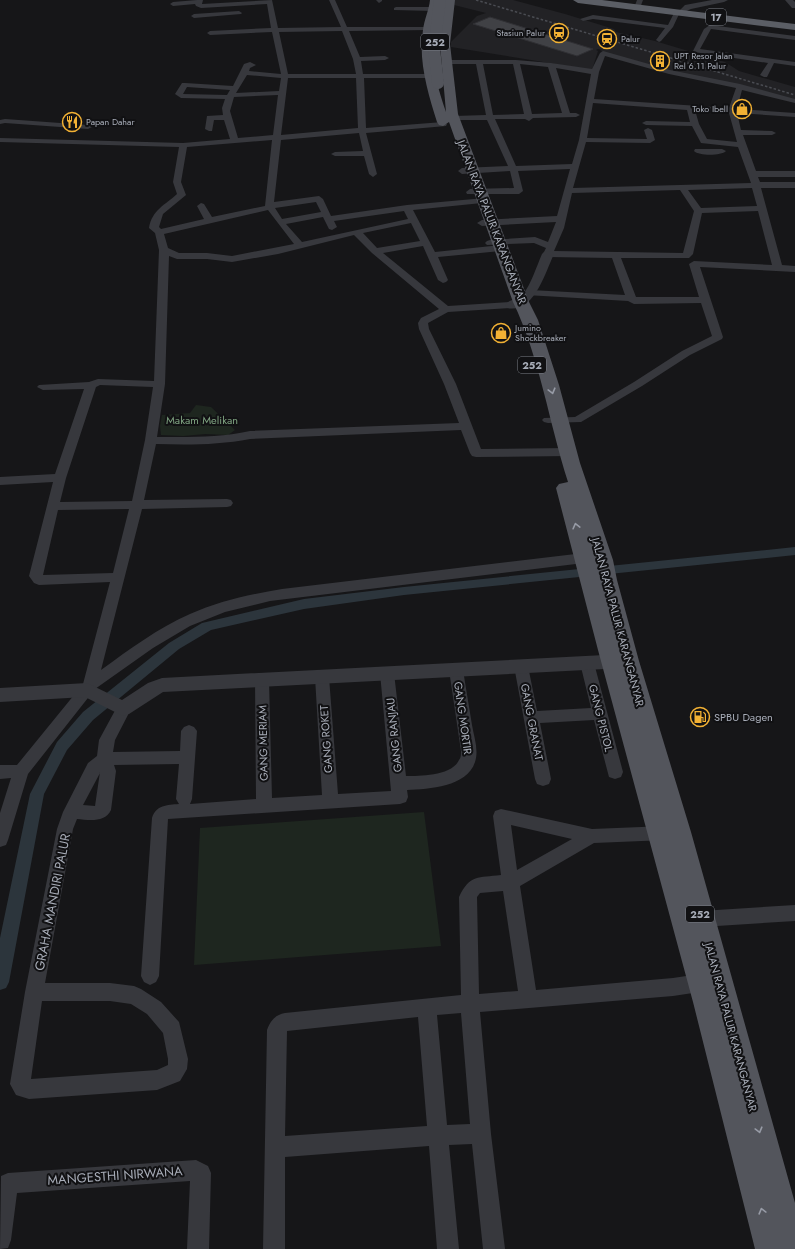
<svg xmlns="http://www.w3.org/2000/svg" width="795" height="1249" viewBox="0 0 795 1249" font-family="Jost,sans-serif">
<rect width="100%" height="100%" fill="#161618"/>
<path fill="#222225" d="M 454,0 L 513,0 L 565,14 L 614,29 L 616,32 L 655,41 L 725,62 L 739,71 L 795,87 L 795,100 L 639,63 L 600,51 L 602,50 L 598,49 L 596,50 L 598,51 L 592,70 L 451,47 L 451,42 L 477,16 L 486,13 L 454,5 Z"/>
<path fill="#1e261f" d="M 196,405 L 211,407 L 235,430 L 228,435 L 205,434 L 183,436 L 161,435 L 160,426 L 162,415 L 190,413 Z
M 424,812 L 441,946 L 194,965 L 200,828 Z"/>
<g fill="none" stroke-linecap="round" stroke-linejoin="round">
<path fill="#2c353c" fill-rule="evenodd" d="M 795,547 L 795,555 L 404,595 L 304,609 L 211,630 L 179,649 L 93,720 L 67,750 L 44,794 L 9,982 L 6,988 L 0,990 L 0,938 L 30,794 L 57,742 L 83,712 L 169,643 L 202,623 L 304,599 L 404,587 Z"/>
</g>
<path fill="#404145" stroke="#303034" d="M 490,17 L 593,49 L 577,56 L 473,24 Z"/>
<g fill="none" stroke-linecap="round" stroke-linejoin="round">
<path fill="#37383d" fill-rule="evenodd" d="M 197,0 L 203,0 L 202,4 L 272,0 L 278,28 L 341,27 L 329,0 L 335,0 L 347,27 L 431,27 L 431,29 L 429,30 L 349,31 L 360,57 L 385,56 L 389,58 L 385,60 L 361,61 L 363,74 L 430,74 L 434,76 L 430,78 L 364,78 L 366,128 L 443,122 L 447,124 L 446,126 L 366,133 L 377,174 L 373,177 L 369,174 L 364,156 L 335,156 L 331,154 L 335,152 L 363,151 L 359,133 L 281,140 L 274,202 L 319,196 L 323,199 L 331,216 L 407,205 L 485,198 L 486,200 L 482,203 L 413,210 L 435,252 L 501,245 L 506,248 L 501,251 L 438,257 L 448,280 L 446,282 L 443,283 L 438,280 L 423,246 L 383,253 L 448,306 L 511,302 L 516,305 L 511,308 L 448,312 L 428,323 L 429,329 L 456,384 L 481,449 L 568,448 L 572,449 L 574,452 L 572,455 L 568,456 L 476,457 L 472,456 L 470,453 L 461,430 L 250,439 C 219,445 188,445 156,444 L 144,500 L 227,499 L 231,500 L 233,503 L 231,506 L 227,507 L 142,509 L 101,670 C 130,649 158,628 190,614 C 219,601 251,594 282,589 L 584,553 L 589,555 L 591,558 L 589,561 L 584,563 L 270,601 L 225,612 L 190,626 L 153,648 L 95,689 L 28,774 L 8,840 L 6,845 L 0,847 L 0,813 L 11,778 L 0,779 L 0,765 L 17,765 L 83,684 L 110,582 L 39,585 L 34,583 L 29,576 L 53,482 L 0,485 L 0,477 L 55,474 L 84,389 L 43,390 L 37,387 L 39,385 L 89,382 L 98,379 L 154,381 L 159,250 L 155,233 L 149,228 C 152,210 165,205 177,194 L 173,182 L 179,147 L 0,142 L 0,138 L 183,143 L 230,139 L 224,120 L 214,120 L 212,131 L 209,131 L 205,129 L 207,116 L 223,115 L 222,108 L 225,99 L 181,98 L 175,94 L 182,83 L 185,83 L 233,86 L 244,64 L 250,62 L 256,65 L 250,68 L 249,71 L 281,74 L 272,32 L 210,35 L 207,33 L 210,31 L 271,28 L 267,4 L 201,8 L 196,6 L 195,4 L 173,6 L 170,4 L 173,2 ZM 342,31 L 353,59 L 356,74 L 288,74 L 279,32 ZM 247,75 L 281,78 L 279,91 L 236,93 ZM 288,78 L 356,78 L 358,128 L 281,135 ZM 187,87 L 230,90 L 227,95 L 183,94 ZM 278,95 L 273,135 L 238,138 L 230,111 L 234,97 ZM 272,140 L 265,206 L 212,217 L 204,204 L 201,203 L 197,206 L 204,219 L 161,229 L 159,227 L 163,214 L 186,195 L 181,182 L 187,147 ZM 316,202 L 321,212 L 282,219 L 275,208 ZM 268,210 L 294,244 L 232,256 L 207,253 L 179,253 L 168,248 L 164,234 ZM 404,211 L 408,219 L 302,242 L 286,224 L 323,217 L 329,229 L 332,230 L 337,227 L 334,221 ZM 411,223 L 420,241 L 377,248 L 363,233 ZM 354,235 L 372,253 L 439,309 L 421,318 L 418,323 L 419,329 L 444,384 L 459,423 L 250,431 C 219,438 189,437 157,437 L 165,384 L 169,256 L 177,259 L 207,259 L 232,262 L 278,254 ZM 100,385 L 153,387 L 145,440 L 132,501 L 60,502 L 66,478 L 96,387 ZM 129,509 L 113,573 L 43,575 L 58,510 Z
M 376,0 L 382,0 L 382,1 L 379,3 Z
M 637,0 L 643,0 L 640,8 L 637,10 L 634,8 Z
M 396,7 L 434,7 L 437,9 L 434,11 L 394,10 L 394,8 Z
M 239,11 L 242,13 L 241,14 L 194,18 L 191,16 L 194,14 Z
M 675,11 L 680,12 L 673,27 L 661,41 L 659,42 L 656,40 L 665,28 L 593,19 L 583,21 L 580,19 L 593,15 L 668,25 Z
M 710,25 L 795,36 L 795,40 L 711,29 L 700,49 L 795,62 L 795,66 L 774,63 L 767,77 L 764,77 L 760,75 L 768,63 L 694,52 L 693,51 L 704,29 Z
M 603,51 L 670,70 L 740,84 L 795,99 L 795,103 L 742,90 L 737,109 L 795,113 L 795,117 L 737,113 L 741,130 L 772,131 L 776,133 L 772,135 L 743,135 L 756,171 L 795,171 L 795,177 L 758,177 L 760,182 L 795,182 L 795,188 L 761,188 L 782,265 L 795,266 L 795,272 L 700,267 L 723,337 L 722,339 L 690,355 L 642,386 L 581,422 L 548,423 L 544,422 L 542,420 L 544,418 L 575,417 L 634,382 L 682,351 L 712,336 L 701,303 L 634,304 L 628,301 L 526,295 L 525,293 L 530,290 L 625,295 L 612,258 L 548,257 L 543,254 L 546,248 L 534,243 L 487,245 L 485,243 L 487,241 L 490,240 L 535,237 L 548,242 L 556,222 L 482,226 L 477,223 L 482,220 L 557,216 L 570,169 L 518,171 L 523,191 L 519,194 L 467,194 L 466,192 L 470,189 L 514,188 L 510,171 L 462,174 L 458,171 L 462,168 L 508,166 L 487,120 L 454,120 L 450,118 L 454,116 L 486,115 L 476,64 L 447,64 L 443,62 L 447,60 L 516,60 L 551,63 L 592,69 L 600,53 ZM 605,56 L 669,74 L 736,88 L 729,108 L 594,99 L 599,72 ZM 483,64 L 513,64 L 524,114 L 493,115 ZM 520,64 L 548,67 L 562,113 L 532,114 ZM 556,68 L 591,74 L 579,140 L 572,164 L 516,166 L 495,119 L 525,119 L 529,121 L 533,118 L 576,117 L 580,115 L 576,113 L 570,113 ZM 593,103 L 687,110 L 690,122 L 646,121 L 642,123 L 646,125 L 692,126 L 701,143 L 738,147 L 751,183 L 573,188 L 586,142 L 650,143 L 655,140 L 652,130 L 648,128 L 644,130 L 647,139 L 587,138 ZM 695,110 L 729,113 L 737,142 L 707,139 L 699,124 ZM 752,188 L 757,206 L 701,208 L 688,190 ZM 680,190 L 694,211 L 683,253 L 554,251 L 564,228 L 572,193 ZM 758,211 L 772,265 L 694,261 L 689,264 L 699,297 L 636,297 L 621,258 L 689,258 L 693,254 L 702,213 Z
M 5,119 L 88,125 L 92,127 L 88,129 L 5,123 L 0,124 L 0,120 Z
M 695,149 L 722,149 L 726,151 C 721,156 699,156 694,151 Z
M 587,658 L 592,659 L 594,663 L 623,772 L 621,777 L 615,779 L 609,777 L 594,720 L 540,723 L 551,779 L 549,784 L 543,786 L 537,784 L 535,779 L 514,666 L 516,662 L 521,661 L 526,662 L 528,666 L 537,711 L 591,708 L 580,663 L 582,659 Z
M 456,664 L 461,666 L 463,670 C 466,688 469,707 472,725 C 474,737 479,750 475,762 C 467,787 429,789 407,790 L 408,797 L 406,802 L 400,804 L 168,819 L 159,976 L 156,982 L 150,985 L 144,982 L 141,976 L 152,818 C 156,805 167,805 179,804 L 176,799 L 179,764 L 114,765 L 116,771 L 111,810 C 105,823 89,820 77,819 L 73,829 L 45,983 L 110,983 L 134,986 L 141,989 L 161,1002 L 179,1022 L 188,1059 L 187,1069 L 180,1081 L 157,1090 L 29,1099 L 16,1095 L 10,1084 L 25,992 L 57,829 L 63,812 L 88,763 L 97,756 L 99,740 L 118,705 L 123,703 L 128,705 L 131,709 L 115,740 L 113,752 L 180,751 L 181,731 L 184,727 L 189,725 L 194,727 L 197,731 L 192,799 L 190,804 L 256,799 L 255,680 L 257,676 L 262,674 L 267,676 L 269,680 L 272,798 L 322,795 L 315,677 L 317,673 L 322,671 L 327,673 L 329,677 L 338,794 L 391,791 L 380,673 L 382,669 L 387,667 L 392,669 L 394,673 L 406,776 C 420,776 452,776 459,760 C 461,758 461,754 461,751 L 449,670 L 451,666 ZM 100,772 L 95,806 L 83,805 L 100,773 ZM 42,1001 L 110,1001 L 131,1004 L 147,1014 L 163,1033 L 168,1059 L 168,1065 L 157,1070 L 31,1079 Z
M 501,809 L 592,829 L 666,826 L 672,828 L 674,833 L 672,838 L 666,840 L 594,843 L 520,886 L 536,990 L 673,978 L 706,973 L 712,976 L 715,982 L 712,988 L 706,991 L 673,996 L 480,1012 L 491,1134 L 505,1249 L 483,1249 L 472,1144 L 449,1145 L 459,1249 L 437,1249 L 429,1146 L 285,1157 L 285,1249 L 263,1249 L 267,1030 C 271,1020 275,1015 285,1013 L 461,995 L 459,897 C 470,874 478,878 501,875 L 493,816 L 495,811 ZM 511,825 L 572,839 L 517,870 ZM 503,891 L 518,991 L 479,994 L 477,897 L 480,893 ZM 461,1013 L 470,1124 L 447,1125 L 437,1015 ZM 418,1017 L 427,1126 L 285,1136 L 287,1031 Z
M 795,905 L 795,921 L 701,927 L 695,925 L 692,919 L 695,913 L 701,911 Z
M 196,1160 L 208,1166 L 211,1173 L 209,1249 L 187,1249 L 190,1181 L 17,1193 L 11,1240 L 8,1248 L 0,1249 L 1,1176 L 8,1173 Z"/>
<path fill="#37383d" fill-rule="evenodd" d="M 712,0 L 728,0 L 724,2 L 691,9 L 684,12 L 680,10 L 685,5 Z
M 785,0 L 793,0 L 795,2 L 795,8 L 792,8 Z
M 548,251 L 552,252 L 554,254 C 545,273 534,314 507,308 L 505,305 C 509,299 518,300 523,294 C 531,285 537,265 542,254 L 544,252 Z
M 624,654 L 630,656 L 633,661 L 630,666 L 624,668 L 163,692 L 129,714 L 123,716 L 85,697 L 0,702 L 0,688 L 87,683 L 122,700 L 148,683 L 162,678 Z"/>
<path fill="#53555c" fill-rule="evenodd" d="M 430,0 L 440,0 C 439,10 435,20 433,30 C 429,58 437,86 446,112 L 440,44 L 445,0 L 455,0 L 450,44 L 458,114 L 529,302 L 538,320 L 559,385 L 580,463 L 613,560 L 617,580 L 639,661 L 691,832 L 795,1203 L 795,1249 L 755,1249 L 693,1002 L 598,650 L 556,488 L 559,484 L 568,482 C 549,423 540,358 513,302 L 449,122 L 443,126 L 439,125 L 437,122 C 428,93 418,61 423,30 C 424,20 429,10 430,0 Z"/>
<path fill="#5b5e65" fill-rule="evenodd" d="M 573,0 L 602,0 L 795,24 L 795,30 L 578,3 Z"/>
<path stroke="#4a4c52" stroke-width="1.5" stroke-dasharray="2.5 2" stroke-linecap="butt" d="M 476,0 L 795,95"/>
<path stroke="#53555c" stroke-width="12" d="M 438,83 L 434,49 L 440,0"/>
</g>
<defs><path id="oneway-chevron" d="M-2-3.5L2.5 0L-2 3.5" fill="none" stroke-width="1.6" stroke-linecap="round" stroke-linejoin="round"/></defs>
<g stroke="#979ba6">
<use href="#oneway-chevron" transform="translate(552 391) rotate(75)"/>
<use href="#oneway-chevron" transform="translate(576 526) rotate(-104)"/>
<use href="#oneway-chevron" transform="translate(759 1130) rotate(75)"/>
<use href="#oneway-chevron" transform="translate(762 1211) rotate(-105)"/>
</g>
<defs>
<g id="station-ring" transform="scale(1)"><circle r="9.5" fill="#111113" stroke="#f2b134" stroke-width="1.5"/><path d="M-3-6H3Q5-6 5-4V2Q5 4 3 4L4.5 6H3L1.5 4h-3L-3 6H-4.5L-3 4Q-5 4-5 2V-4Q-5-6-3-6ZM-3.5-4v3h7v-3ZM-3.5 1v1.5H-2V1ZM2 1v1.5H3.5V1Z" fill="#f2b134"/></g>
<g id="building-ring" transform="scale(1)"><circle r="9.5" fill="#111113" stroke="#f2b134" stroke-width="1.5"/><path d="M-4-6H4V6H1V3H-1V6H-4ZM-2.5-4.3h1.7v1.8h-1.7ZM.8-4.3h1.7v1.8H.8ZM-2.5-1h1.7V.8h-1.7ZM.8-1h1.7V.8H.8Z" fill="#f2b134"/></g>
<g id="shop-ring" transform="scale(1)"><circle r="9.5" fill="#111113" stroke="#f2b134" stroke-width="1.5"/><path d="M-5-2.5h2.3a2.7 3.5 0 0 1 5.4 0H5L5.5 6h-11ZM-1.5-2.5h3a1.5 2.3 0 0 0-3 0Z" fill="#f2b134"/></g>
<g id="restaurant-ring" transform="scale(1)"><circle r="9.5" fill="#111113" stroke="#f2b134" stroke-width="1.5"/><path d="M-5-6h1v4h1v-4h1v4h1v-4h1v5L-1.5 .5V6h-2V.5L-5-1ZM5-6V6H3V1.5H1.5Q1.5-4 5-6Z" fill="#f2b134"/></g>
<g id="fuel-ring" transform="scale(1)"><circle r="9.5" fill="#111113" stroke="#f2b134" stroke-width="1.5"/><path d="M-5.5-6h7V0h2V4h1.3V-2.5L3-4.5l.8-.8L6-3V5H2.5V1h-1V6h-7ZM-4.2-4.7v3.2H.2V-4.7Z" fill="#f2b134"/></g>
</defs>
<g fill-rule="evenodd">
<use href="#station-ring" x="559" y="33"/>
<use href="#station-ring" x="607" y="39"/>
<use href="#building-ring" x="660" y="61"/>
<use href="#shop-ring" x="742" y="109"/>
<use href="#restaurant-ring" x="72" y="122"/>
<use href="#shop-ring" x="501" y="333"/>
<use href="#fuel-ring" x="700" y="717"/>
</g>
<g text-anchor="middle" stroke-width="4" stroke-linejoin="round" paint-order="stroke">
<g font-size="9" fill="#a8adb8" stroke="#111113" text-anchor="start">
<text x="545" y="36" text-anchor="end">Stasiun Palur</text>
<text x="621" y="42">Palur</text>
<text x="674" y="59">UPT Resor Jalan<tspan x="674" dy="10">Rel 6.11 Palur</tspan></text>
<text x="728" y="112" text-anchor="end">Toko Ibell</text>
<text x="86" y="125">Papan Dahar</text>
<text x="515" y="331">Jumino<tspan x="515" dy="10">Shockbreaker</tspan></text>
</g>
<g fill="#111113" stroke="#7b7e86" stroke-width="1">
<rect x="706" y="9" width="20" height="16" rx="3"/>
<rect x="421" y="34" width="28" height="16" rx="3"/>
<rect x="518" y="357" width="28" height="16" rx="3"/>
<rect x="686" y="906" width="28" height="16" rx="3"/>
</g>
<g font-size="10" font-weight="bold" fill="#a8adb8">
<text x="716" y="21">17</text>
<text x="435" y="46">252</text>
<text x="532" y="369">252</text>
<text x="700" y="918">252</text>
</g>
<g font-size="11" fill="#a8adb8" stroke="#111113">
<text transform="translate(492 222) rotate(69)" y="4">JALAN RAYA PALUR KARANGANYAR</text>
<text transform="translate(618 622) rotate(75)" y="4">JALAN RAYA PALUR KARANGANYAR</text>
<text transform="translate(463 718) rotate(82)" y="4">GANG MORTIR</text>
<text transform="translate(601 718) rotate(76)" y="4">GANG PISTOL</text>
<text transform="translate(532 722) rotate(79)" y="4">GANG GRANAT</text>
<text transform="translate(394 735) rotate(-96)" y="4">GANG RANJAU</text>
<text transform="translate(326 739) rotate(-94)" y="4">GANG ROKET</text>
<text transform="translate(263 743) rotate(-91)" y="4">GANG MERIAM</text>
<text transform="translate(731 1027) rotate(75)" y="4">JALAN RAYA PALUR KARANGANYAR</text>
</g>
<g font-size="11" fill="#7fa381" stroke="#111113">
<text x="202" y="424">Makam Melikan</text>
</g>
<g font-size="11" fill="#a8adb8" stroke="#111113" text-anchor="start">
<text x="714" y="721">SPBU Dagen</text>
</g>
<g font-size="13" fill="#a8adb8" stroke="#111113">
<text transform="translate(52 902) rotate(-79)" y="5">GRAHA MANDIRI PALUR</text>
<text transform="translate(115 1175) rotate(-4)" y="5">MANGESTHI NIRWANA</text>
</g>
</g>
</svg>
